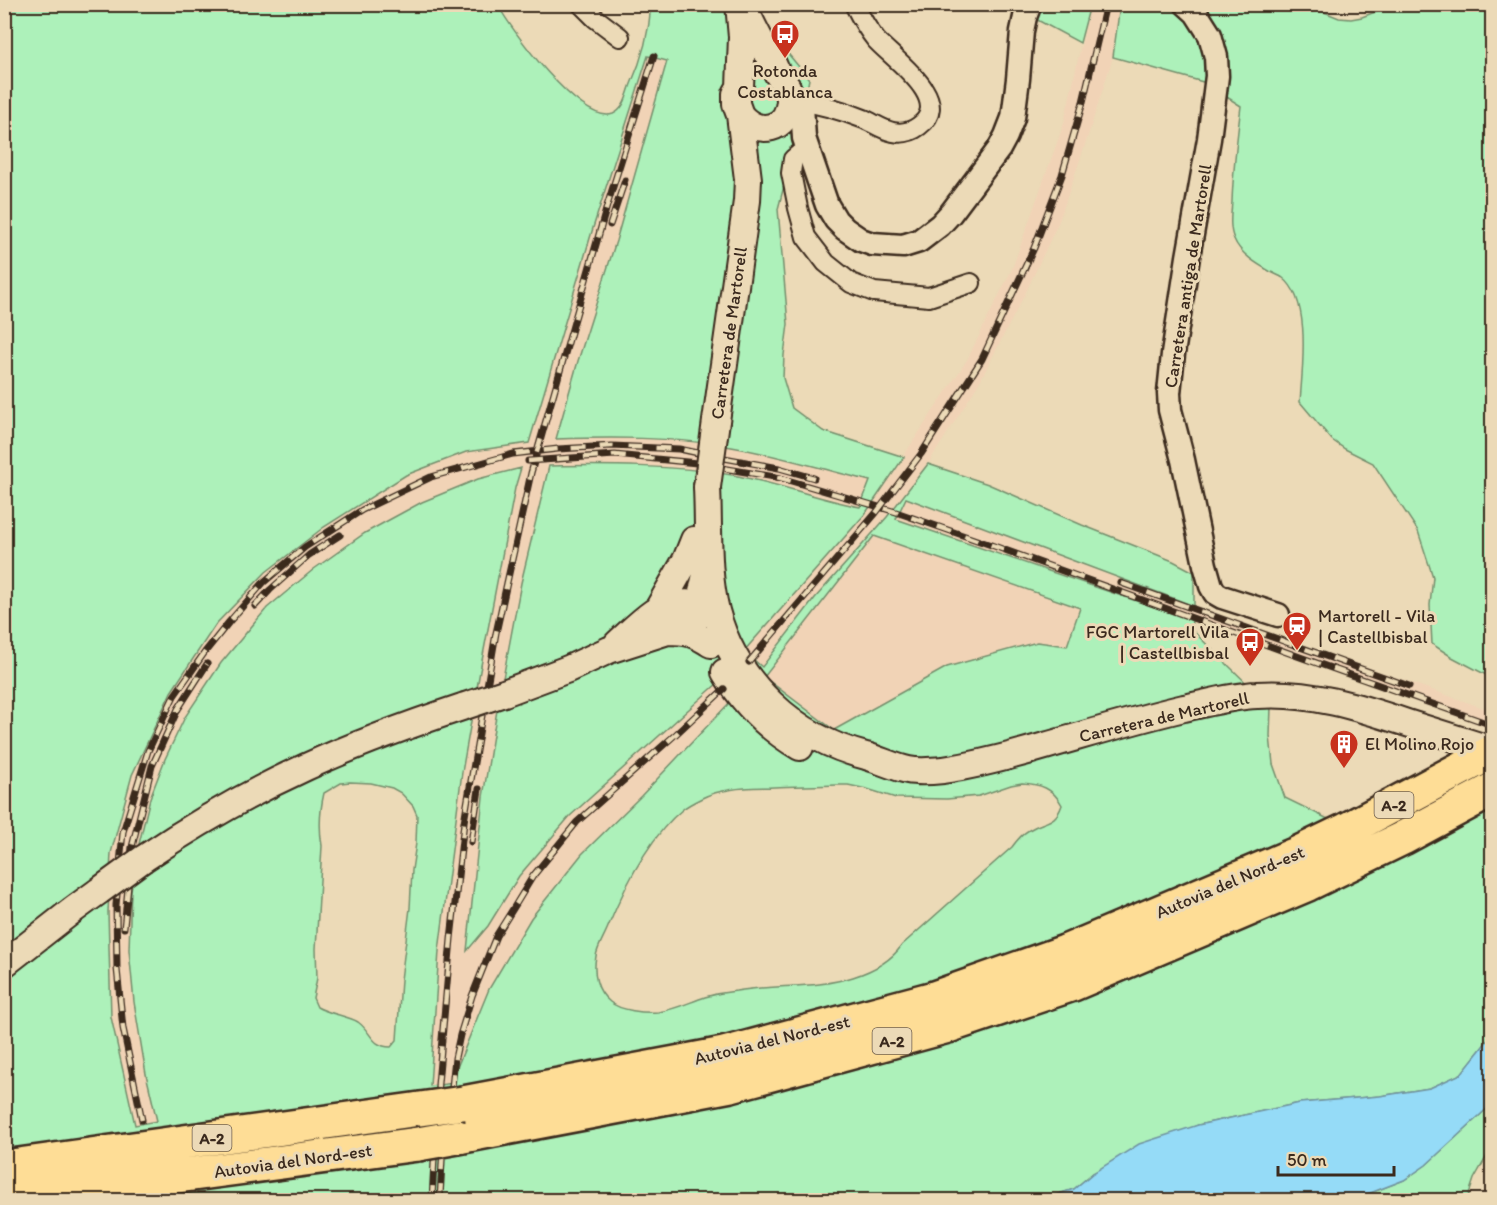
<svg xmlns="http://www.w3.org/2000/svg" width="1497" height="1205" viewBox="0 0 1497 1205" font-family="Itim,sans-serif">
<rect width="100%" height="100%" fill="#ecdab7"/>
<filter id="ink" filterUnits="userSpaceOnUse"><feTurbulence type="fractalNoise" baseFrequency=".0167" numOctaves="2"/><feDisplacementMap in="SourceGraphic" scale="12" xChannelSelector="R" yChannelSelector="G"/><feConvolveMatrix kernelMatrix="1 2 1 2 8 2 1 2 1" color-interpolation-filters="sRGB"/></filter>
<g filter="url(#ink)">
<path fill="#f1d3b6" d="M 1090,5 L 1120,5 L 1113,57 L 1086,142 L 1059,221 L 1025,294 L 979,383 L 928,464 L 887,517 L 815,598 L 761,668 L 743,651 L 865,514 L 967,360 L 1012,269 L 1064,123 Z
M 648,56 L 667,61 L 616,241 L 578,361 L 556,439 L 600,437 L 672,440 L 726,446 L 781,458 L 870,481 L 860,507 L 734,475 L 683,468 L 601,466 L 549,467 L 467,950 L 488,926 L 519,876 L 570,816 L 720,681 L 732,700 L 641,796 L 582,854 L 531,918 L 489,989 L 456,1070 L 455,1083 L 430,1086 L 439,951 L 462,772 L 480,671 L 515,488 L 521,468 L 477,479 L 422,502 L 365,533 L 314,569 L 267,608 L 221,663 L 185,717 L 165,759 L 150,798 L 139,844 L 131,890 L 129,950 L 134,1002 L 146,1074 L 157,1121 L 135,1125 L 111,1017 L 108,912 L 111,853 L 132,775 L 171,692 L 216,624 L 266,572 L 324,527 L 406,475 L 466,452 L 529,442 L 593,228 Z
M 905,498 L 1226,618 L 1492,711 L 1492,729 L 1200,622 L 896,519 Z
M 874,536 L 1080,608 L 1067,646 L 1037,642 L 947,667 L 834,731 L 764,677 Z"/>
<path fill="#adf1ba" stroke="#748e6c" stroke-width="1.5" fill-rule="evenodd" d="M 4,5 L 498,5 C 511,30 581,125 613,114 C 625,109 627,94 631,84 C 643,57 649,34 651,5 L 757,5 L 761,21 L 809,79 L 801,121 L 778,209 L 788,324 L 784,355 L 783,378 L 792,408 L 823,431 L 904,457 L 865,514 L 744,651 L 762,667 L 815,598 L 887,517 L 928,464 L 988,484 L 1082,525 L 1173,561 L 1194,572 L 1194,606 L 906,498 L 896,519 L 1192,620 L 1191,629 L 1271,707 L 1270,736 L 1273,764 L 1285,798 L 1326,818 L 1412,842 L 1445,792 L 1492,753 L 1492,1035 L 1461,1074 L 1430,1088 L 1380,1096 L 1300,1103 L 1198,1125 L 1093,1173 L 1074,1189 L 1040,1200 L 5,1200 ZM 648,56 L 667,61 L 616,241 L 578,361 L 556,439 C 613,437 670,437 726,446 C 775,454 822,469 870,481 L 860,507 C 817,499 775,482 732,475 C 671,465 610,465 549,466 L 521,583 L 497,710 L 483,797 L 467,951 L 488,926 L 519,876 L 570,816 L 719,682 L 732,700 L 641,796 L 582,854 L 531,918 L 489,989 L 456,1070 L 455,1083 L 430,1086 L 439,951 L 462,772 L 480,671 L 515,488 L 521,468 L 478,479 L 422,502 L 365,533 L 314,569 L 267,608 L 221,663 L 185,717 L 165,759 L 150,798 L 139,844 L 131,890 L 129,950 L 134,1002 L 146,1074 L 157,1121 L 135,1125 L 111,1017 L 108,912 L 111,853 L 132,775 L 171,692 L 216,624 L 266,572 L 324,527 L 406,475 L 466,452 L 529,443 L 593,228 ZM 874,536 L 1080,608 L 1067,646 L 1037,642 L 947,667 L 834,730 L 764,677 ZM 350,782 L 371,783 L 392,788 L 401,793 L 413,806 L 417,815 L 416,843 L 412,870 L 410,908 L 401,980 L 397,1040 L 391,1047 C 371,1047 372,1032 358,1022 C 348,1016 329,1014 317,1007 L 313,998 L 317,978 L 316,949 L 322,846 C 319,829 320,810 324,793 L 341,783 ZM 1022,783 C 1040,784 1053,788 1062,805 C 1055,825 1045,820 1029,830 C 1022,834 1017,840 1012,847 L 902,945 C 891,961 872,971 853,977 C 816,989 775,984 736,991 C 726,992 715,994 705,997 C 690,1002 674,1010 658,1012 C 644,1013 621,1011 610,1002 C 596,991 593,973 596,956 C 598,946 604,937 608,927 C 624,888 650,836 683,809 C 688,805 696,801 702,798 C 723,787 750,788 774,787 C 795,786 816,786 837,785 L 848,785 L 867,789 L 896,798 L 947,799 L 979,796 L 1011,785 Z
M 1012,5 L 1090,5 L 1080,43 L 1030,16 Z
M 1120,5 L 1307,5 L 1339,18 L 1351,19 L 1362,17 L 1375,12 L 1387,5 L 1492,5 L 1492,678 L 1452,657 L 1432,644 L 1430,605 L 1433,577 L 1418,531 L 1373,463 L 1345,449 L 1332,440 L 1300,402 C 1302,371 1312,300 1283,278 C 1280,276 1275,274 1271,272 C 1257,264 1240,254 1234,239 C 1229,228 1231,214 1232,202 C 1233,170 1237,138 1241,106 L 1203,82 L 1113,57 Z
M 1492,1104 L 1492,1147 L 1474,1179 L 1467,1200 L 1352,1200 L 1404,1180 L 1426,1165 Z"/>
<path fill="#95dbf7" stroke="#7194a0" stroke-width="1.5" d="M 1492,1035 L 1492,1104 L 1426,1165 L 1404,1180 L 1352,1200 L 1040,1200 L 1074,1189 L 1093,1173 L 1139,1144 L 1198,1125 L 1300,1103 L 1380,1096 L 1430,1088 L 1461,1074 Z"/>
<g fill="none" stroke-linecap="round" stroke-linejoin="round">
<g stroke="#3b2a1e" stroke-width="22">
<path id="minor" d="M 581,4 L 595,18 L 620,37
M 797,101 C 820,104 842,110 864,119 C 873,123 883,130 893,132 C 903,134 911,132 919,126 C 955,100 892,58 876,40 C 867,29 860,16 854,4
M 807,147 L 793,159 L 791,173 L 798,208 L 806,237 L 826,263 L 851,283 L 874,292 L 929,297 L 971,283"/>
</g>
<g stroke="#3b2a1e" stroke-width="27">
<path id="tertiary" d="M 1186,4 L 1196,13 L 1210,35 L 1216,57 L 1217,76 L 1209,139 L 1188,257 L 1173,354 L 1169,393 L 1170,410 L 1183,460 L 1205,565 L 1211,586 L 1215,593 L 1222,597 L 1278,615
M 788,88 L 792,96 L 802,106 L 804,138 L 827,205 L 836,220 L 845,229 L 861,240 L 872,244 L 903,246 L 919,241 L 940,225 L 951,213 L 999,149 L 1006,136 L 1013,118 L 1018,79 L 1022,31 L 1025,17 L 1030,4"/>
</g>
<g stroke="#3b2a1e" stroke-width="30">
<path id="secondary" d="M 740,115 C 758,137 788,130 790,101 C 790,96 789,91 787,87 C 785,83 781,80 779,76 C 776,72 775,68 773,64 C 763,45 753,28 745,9
M 716,421 L 747,201 L 748,179 L 740,115 L 736,104 L 736,94 L 740,87 L 742,37 L 739,4
M 707,487 C 709,528 706,571 716,611 C 735,683 795,738 866,756 C 880,760 894,767 908,770 C 918,772 933,771 943,770 C 977,765 1011,756 1045,746 C 1091,733 1137,719 1184,708 C 1208,703 1232,696 1257,695 C 1308,691 1359,707 1407,723 C 1436,732 1464,741 1492,750
M 657,611 L 686,560 L 694,540
M 668,631 C 688,631 694,633 711,644
M 617,644 C 629,633 641,621 654,612 C 667,604 698,597 707,613
M 725,672 C 744,704 769,729 800,747
M 504,693 L 568,669 L 609,650 L 668,631 L 686,621 L 695,614 L 699,605 L 706,575
M 143,859 C 195,824 249,793 306,767 C 358,743 411,724 465,706
M 4,964 L 73,910 L 99,891"/>
</g>
<g stroke="#3b2a1e" stroke-width="38">
<path id="motorway" d="M 463,1103 L 724,1054 L 934,998 L 1065,952 L 1294,855 L 1346,830 L 1492,752
M 458,1137 L 731,1085 L 948,1026 L 1073,984 L 1308,884 L 1403,838 L 1492,790
M 4,1167 L 420,1109
M 4,1199 L 418,1144"/>
</g>
<use href="#minor" stroke="#ecdab7" stroke-width="18"/>
<use href="#tertiary" stroke="#ecdab7" stroke-width="22"/>
<use href="#secondary" stroke="#ecdab7" stroke-width="26"/>
<use href="#motorway" stroke="#fedd96" stroke-width="33"/>
<g stroke="#3b2a1e" stroke-width="7">
<path id="rail" d="M 610,225 L 625,180
M 724,458 L 779,468 L 814,478
M 528,461 L 615,455 L 697,463
M 722,468 L 781,478 L 896,512 L 994,546 L 1300,657 L 1492,725
M 1121,583 L 1409,686
M 255,606 L 270,590 L 309,555 L 340,535
M 749,662 L 876,513 L 921,454 L 982,359 L 1034,248 L 1062,175 L 1083,102 L 1106,4
M 471,842 L 479,789
M 124,928 L 132,847 L 152,766 L 178,709 L 207,664
M 449,1115 L 455,1058 L 460,1035 L 472,996 L 496,936 L 516,904 L 533,876 L 577,822 L 676,734 L 724,689
M 142,1120 L 123,1028 L 117,969 L 116,905 L 123,832 L 148,751 L 174,696 L 205,652 L 229,622 L 264,582 L 305,547 L 362,510 L 431,477 L 513,454 L 558,449 L 612,446 L 679,449 L 698,453
M 440,1198 L 445,1108
M 432,1200 L 438,1084 L 451,939 L 464,822 L 496,633 L 531,473 L 607,206 L 654,56"/>
</g>
<use href="#rail" stroke="#ecdab7" stroke-width="4.5" stroke-dasharray="14" stroke-linecap="butt"/>
<g stroke="#3b2a1e" stroke-width="30" stroke-linecap="butt">
<path id="secondary-bridge" d="M 707,487 L 716,421
M 465,706 L 504,693
M 99,891 L 143,859"/>
</g>
<g stroke="#3b2a1e" stroke-width="38" stroke-linecap="butt">
<path id="motorway-bridge" d="M 420,1109 L 463,1103
M 418,1144 L 458,1137"/>
</g>
<use href="#secondary-bridge" stroke="#ecdab7" stroke-width="26"/>
<use href="#motorway-bridge" stroke="#fedd96" stroke-width="33"/>
</g>
</g>
<defs>
<g id="bus-pin" transform="scale(1.5)"><path d="M0 17L-7.5 6A9.5 9.5 0 1 1 7.5 6Z" fill="#c8321e" stroke="#ecdab7"/><path d="M-5-6H5V4H4V6H2V4H-2V6H-4V4H-5ZM-3.5-4V0h7V-4ZM-3.5 1.2v1.5H-2V1.2ZM2 1.2v1.5H3.5V1.2Z" fill="#fff"/></g>
<g id="station-pin" transform="scale(1.5)"><path d="M0 17L-7.5 6A9.5 9.5 0 1 1 7.5 6Z" fill="#c8321e" stroke="#ecdab7"/><path d="M-3-6H3Q5-6 5-4V2Q5 4 3 4L4.5 6H3L1.5 4h-3L-3 6H-4.5L-3 4Q-5 4-5 2V-4Q-5-6-3-6ZM-3.5-4v3h7v-3ZM-3.5 1v1.5H-2V1ZM2 1v1.5H3.5V1Z" fill="#fff"/></g>
<g id="building-pin" transform="scale(1.5)"><path d="M0 17L-7.5 6A9.5 9.5 0 1 1 7.5 6Z" fill="#c8321e" stroke="#ecdab7"/><path d="M-4-6H4V6H1V3H-1V6H-4ZM-2.5-4.3h1.7v1.8h-1.7ZM.8-4.3h1.7v1.8H.8ZM-2.5-1h1.7V.8h-1.7ZM.8-1h1.7V.8H.8Z" fill="#fff"/></g>
</defs>
<g fill-rule="evenodd">
<use href="#bus-pin" x="785" y="34"/>
<use href="#station-pin" x="1297" y="626"/>
<use href="#bus-pin" x="1250" y="642"/>
<use href="#building-pin" x="1344" y="744"/>
</g>
<g text-anchor="middle" stroke-width="6" stroke-linejoin="round" paint-order="stroke">
<g fill="#ecdab7" stroke="#705f4c" stroke-width="1.5">
<rect x="1374.5" y="792" width="39" height="26" rx="4.5"/>
<rect x="872.5" y="1028" width="39" height="26" rx="4.5"/>
<rect x="192.5" y="1125" width="39" height="26" rx="4.5"/>
</g>
<g font-size="16" font-weight="bold" fill="#3b2a1e">
<text x="1394" y="811">A-2</text>
<text x="892" y="1047">A-2</text>
<text x="212" y="1144">A-2</text>
</g>
<g font-size="18" fill="#3b2a1e" stroke="#ecdab7" text-anchor="start">
<text x="785" y="77" text-anchor="middle">Rotonda<tspan x="785" dy="21">Costablanca</tspan></text>
<text x="1318" y="622">Martorell - Vila<tspan x="1318" dy="21">| Castellbisbal</tspan></text>
<text x="1229" y="638" text-anchor="end">FGC Martorell Vila<tspan x="1229" dy="21">| Castellbisbal</tspan></text>
<text x="1365" y="750">El Molino Rojo</text>
</g>
<g font-size="18" fill="#3b2a1e" stroke="#ecdab7">
<text transform="translate(1188 276) rotate(-81)" y="6">Carretera antiga de Martorell</text>
<text transform="translate(729 333) rotate(-82)" y="6">Carretera de Martorell</text>
<text transform="translate(1164 717) rotate(-13)" y="6">Carretera de Martorell</text>
<text transform="translate(1230 882) rotate(-23)" y="6">Autovia del Nord-est</text>
<text transform="translate(772 1040) rotate(-14)" y="6">Autovia del Nord-est</text>
<text transform="translate(293 1161) rotate(-8)" y="6">Autovia del Nord-est</text>
</g>
</g>
<rect width="1497" height="1205" fill="none" stroke="#ecdab7" stroke-width="24"/>
<rect x="12" y="12" width="1473" height="1181" fill="none" stroke="#3b2a1e" stroke-width="2" filter="url(#ink)"/>
<path d="M1278 1166v9h116v-9" fill="none" stroke="#3b2a1e" stroke-width="3"/>
<text x="1287" y="1166" font-size="18" fill="#3b2a1e" stroke="#ecdab7" stroke-width="4.5" paint-order="stroke">50 m</text>
</svg>
